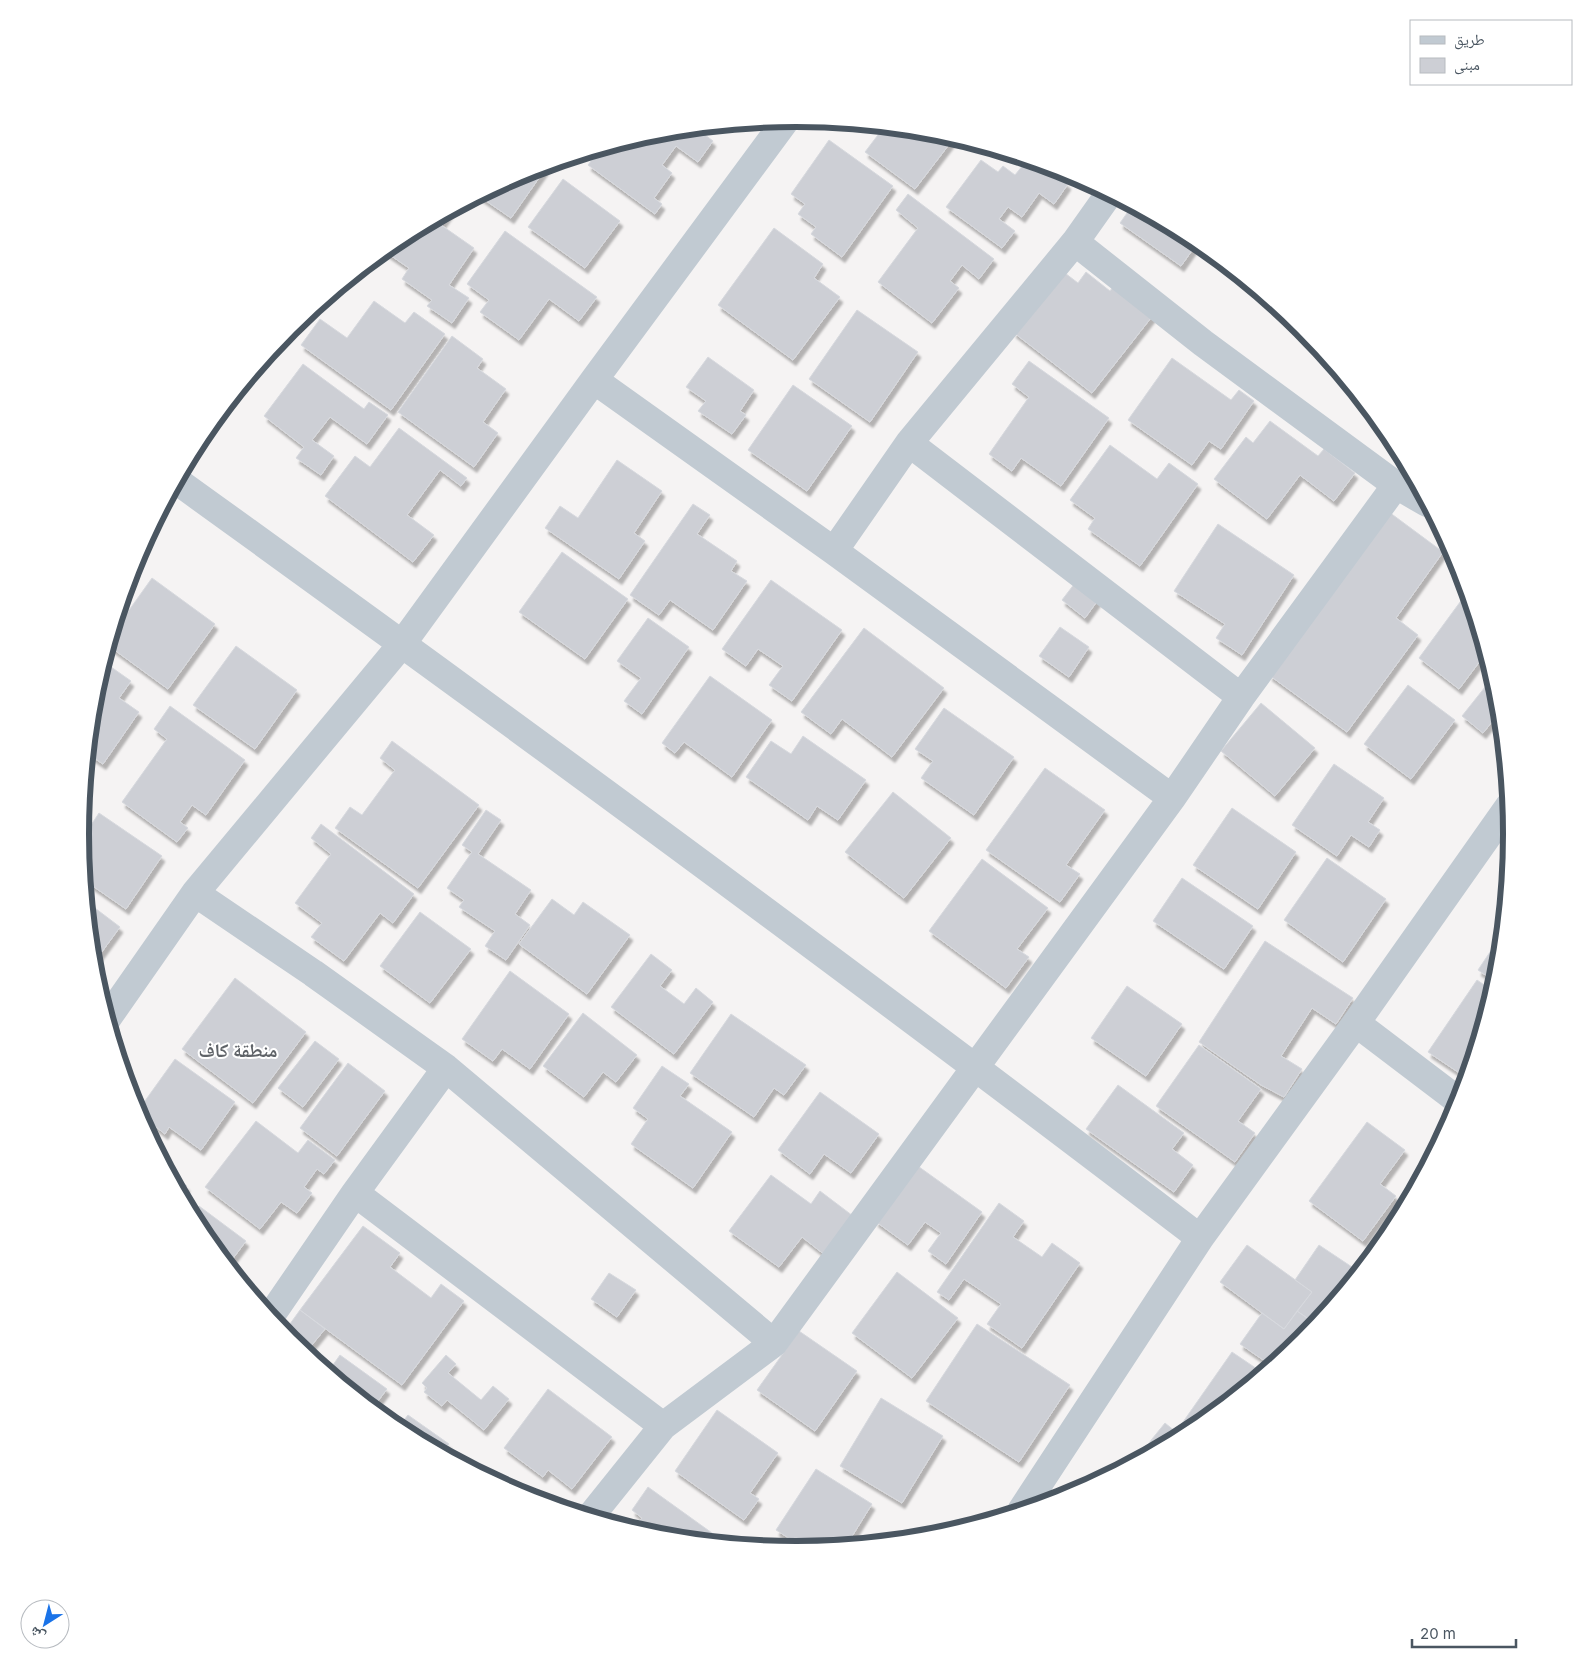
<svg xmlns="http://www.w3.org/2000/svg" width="1592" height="1669" viewBox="0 0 1592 1669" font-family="Inter,'Noto Naskh Arabic',sans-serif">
<defs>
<filter id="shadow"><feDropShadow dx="3" dy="5.5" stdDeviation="1" flood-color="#0004"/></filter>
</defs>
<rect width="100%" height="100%" fill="#f5f3f3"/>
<path fill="#cdcfd5" stroke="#d7d9de" filter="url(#shadow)" d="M 884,127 L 936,132 L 954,138 L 915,189 L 865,152 Z
M 696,128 L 713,141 L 698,162 L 676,146 L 662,165 L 672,173 L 654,198 L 662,204 L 655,214 L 588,165 L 600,149 L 657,132 Z
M 829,140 L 893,186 L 842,257 L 811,234 L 816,227 L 798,214 L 805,204 L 791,194 Z
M 981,160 L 998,172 L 1003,166 L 1015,175 L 1027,160 L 1041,164 L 1068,184 L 1054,204 L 1039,193 L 1022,217 L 1008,207 L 999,219 L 1015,231 L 1002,248 L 946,207 Z
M 548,165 L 511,218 L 479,196 L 522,173 Z
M 563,179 L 620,221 L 585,268 L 528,227 Z
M 908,194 L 994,259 L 979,279 L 962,265 L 950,281 L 959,288 L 932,323 L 878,282 L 918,228 L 896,210 Z
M 1132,206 L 1198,242 L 1181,266 L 1120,223 Z
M 450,212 L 441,225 L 474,248 L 449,285 L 469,298 L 452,323 L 427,306 L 432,300 L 402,279 L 409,268 L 384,251 L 398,239 Z
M 774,228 L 823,264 L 814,278 L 840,297 L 793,360 L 718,305 Z
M 505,231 L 597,297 L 579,321 L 549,299 L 519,340 L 480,312 L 489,300 L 467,284 Z
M 1061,270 L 1078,283 L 1086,272 L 1110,291 L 1115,284 L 1154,314 L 1092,393 L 1013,332 Z
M 374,301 L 405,323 L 414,312 L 445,334 L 391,410 L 301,345 L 320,319 L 347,338 Z
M 857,310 L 918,352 L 870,422 L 809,379 Z
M 452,336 L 483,359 L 477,368 L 506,389 L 483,422 L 498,433 L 474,467 L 398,412 Z
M 708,357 L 754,390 L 740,411 L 746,415 L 732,434 L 698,411 L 706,401 L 686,387 Z
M 1172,358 L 1231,400 L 1239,390 L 1254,401 L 1221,449 L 1209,441 L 1192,465 L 1128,420 Z
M 1029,361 L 1109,418 L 1061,486 L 1021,458 L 1012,471 L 989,454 L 1029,397 L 1012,384 Z
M 303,364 L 364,409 L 369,402 L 388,415 L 367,444 L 330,417 L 312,440 L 334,456 L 321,475 L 296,458 L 304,447 L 264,416 Z
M 793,385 L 852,426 L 807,491 L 748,450 Z
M 1353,390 L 1367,407 L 1350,395 Z
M 1270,421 L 1318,456 L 1324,449 L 1355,473 L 1334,501 L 1300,475 L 1267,519 L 1214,479 L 1246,437 L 1253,443 Z
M 399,428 L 467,478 L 461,486 L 440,470 L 407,515 L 434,535 L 413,562 L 325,496 L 355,456 L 370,467 Z
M 1110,445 L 1157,479 L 1169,463 L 1198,484 L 1140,566 L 1088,529 L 1095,518 L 1070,500 Z
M 617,460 L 662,491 L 634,533 L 645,541 L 619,579 L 545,528 L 560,506 L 578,518 Z
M 693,504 L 710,515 L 697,534 L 737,561 L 731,571 L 747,581 L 713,630 L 670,600 L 659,615 L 630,595 Z
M 1389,512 L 1443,552 L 1396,618 L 1418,635 L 1347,732 L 1269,675 Z
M 1218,524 L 1294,575 L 1242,655 L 1216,638 L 1225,624 L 1174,591 Z
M 562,552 L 628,599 L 585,659 L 519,612 Z
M 152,578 L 215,624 L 168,689 L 109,646 L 112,634 Z
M 771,580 L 842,630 L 792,701 L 769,685 L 783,666 L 758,649 L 746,666 L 722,649 Z
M 1075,583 L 1098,600 L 1085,618 L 1062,600 Z
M 1463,598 L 1471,604 L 1486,653 L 1459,689 L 1419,658 Z
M 648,618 L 689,647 L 642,714 L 624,701 L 641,678 L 617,661 Z
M 1060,627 L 1089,647 L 1069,677 L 1039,656 Z
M 864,628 L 944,688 L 892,757 L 842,719 L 831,734 L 801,712 Z
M 236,646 L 297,690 L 255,749 L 193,705 Z
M 104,662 L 131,681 L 119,698 L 139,712 L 103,764 L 88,754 L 94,695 Z
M 710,676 L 772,720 L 732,777 L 684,742 L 675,753 L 662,743 Z
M 1493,677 L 1498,695 L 1500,712 L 1483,733 L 1462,716 Z
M 1408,685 L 1455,720 L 1411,779 L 1364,744 Z
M 1261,703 L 1315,748 L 1275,796 L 1221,751 Z
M 170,706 L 245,760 L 206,815 L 192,805 L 180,822 L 188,828 L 177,842 L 122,802 L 167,739 L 154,729 Z
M 944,708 L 1014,757 L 974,815 L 921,778 L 933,761 L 915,749 Z
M 803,736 L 866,780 L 838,820 L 817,806 L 808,820 L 746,777 L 771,741 L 791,754 Z
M 392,741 L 479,805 L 418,888 L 335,828 L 350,807 L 362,815 L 395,770 L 380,758 Z
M 1334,764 L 1384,798 L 1368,822 L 1380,830 L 1369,847 L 1351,835 L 1337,856 L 1292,825 Z
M 1045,768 L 1105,810 L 1066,865 L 1080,874 L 1060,902 L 986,850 Z
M 893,792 L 951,838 L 904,898 L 845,852 Z
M 1232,808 L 1296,852 L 1258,909 L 1193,865 Z
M 486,810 L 501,820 L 478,854 L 531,890 L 515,914 L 530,925 L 506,960 L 485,946 L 495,931 L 459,907 L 464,900 L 447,888 L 472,852 L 462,845 Z
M 99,813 L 162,856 L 126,909 L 84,880 L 81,840 Z
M 321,824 L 414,894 L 393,923 L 380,913 L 344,961 L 311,937 L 322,923 L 295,903 L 331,854 L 311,838 Z
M 1327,858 L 1386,899 L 1343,962 L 1284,920 Z
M 982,859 L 1048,908 L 1017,949 L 1029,957 L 1006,988 L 929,931 Z
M 1182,878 L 1253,926 L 1224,969 L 1153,921 Z
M 552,899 L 574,915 L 583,902 L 630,935 L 587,994 L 519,944 Z
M 87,902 L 120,927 L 93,964 Z
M 420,912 L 471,949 L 430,1003 L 380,966 Z
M 1502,934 L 1498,974 L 1496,982 L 1478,970 Z
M 1265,941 L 1353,998 L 1336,1024 L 1312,1008 L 1281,1056 L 1302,1069 L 1284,1097 L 1261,1085 L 1199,1042 Z
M 651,954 L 672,970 L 660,986 L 684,1004 L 696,988 L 713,1002 L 674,1054 L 611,1007 Z
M 510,971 L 569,1014 L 530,1069 L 502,1049 L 493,1061 L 462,1039 Z
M 235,978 L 306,1032 L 253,1103 L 182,1049 Z
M 1477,980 L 1493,991 L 1467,1078 L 1428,1052 Z
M 1127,986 L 1182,1024 L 1146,1076 L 1091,1038 Z
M 583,1013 L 637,1055 L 616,1082 L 603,1072 L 584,1097 L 543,1066 Z
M 731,1014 L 806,1065 L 784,1095 L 774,1088 L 754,1117 L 690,1073 Z
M 315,1041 L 339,1059 L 303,1107 L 278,1088 Z
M 1199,1045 L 1261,1089 L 1238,1121 L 1255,1133 L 1235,1162 L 1156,1106 Z
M 175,1059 L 235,1102 L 201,1150 L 169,1127 L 165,1134 L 137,1112 Z
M 348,1063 L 385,1091 L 337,1156 L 300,1128 Z
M 662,1066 L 689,1084 L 680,1096 L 732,1132 L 693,1188 L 631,1144 L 648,1119 L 633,1108 Z
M 1118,1085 L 1184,1133 L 1172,1149 L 1193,1165 L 1174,1192 L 1086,1129 Z
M 820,1092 L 879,1134 L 851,1173 L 824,1154 L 810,1174 L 778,1150 Z
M 256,1121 L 298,1153 L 308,1140 L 335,1160 L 324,1174 L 317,1169 L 304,1187 L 312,1193 L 297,1213 L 281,1202 L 260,1229 L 205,1187 Z
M 1367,1122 L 1405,1150 L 1380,1184 L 1396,1196 L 1363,1241 L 1309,1201 Z
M 915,1164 L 982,1212 L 946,1264 L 928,1251 L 941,1233 L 925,1222 L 908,1245 L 875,1221 Z
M 170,1174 L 187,1186 L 181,1195 Z
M 771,1175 L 811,1204 L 820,1191 L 853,1216 L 825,1255 L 802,1237 L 779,1267 L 729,1231 Z
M 999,1203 L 1024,1221 L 1013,1237 L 1042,1257 L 1052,1243 L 1080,1263 L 1022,1348 L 987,1324 L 1001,1304 L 964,1279 L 949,1300 L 937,1292 Z
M 199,1206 L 246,1241 L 228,1265 L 201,1232 L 192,1215 Z
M 363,1226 L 400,1253 L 390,1267 L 431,1298 L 441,1284 L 464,1301 L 402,1385 L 300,1310 Z
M 1247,1245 L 1312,1292 L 1284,1329 L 1220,1282 Z
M 1319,1245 L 1355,1269 L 1341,1289 L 1343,1291 L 1316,1324 L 1297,1311 L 1312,1292 L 1295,1280 Z
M 897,1272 L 958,1318 L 912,1378 L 852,1333 Z
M 609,1273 L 636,1290 L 617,1317 L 591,1299 Z
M 300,1310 L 325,1329 L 311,1346 L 287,1328 Z
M 1297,1311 L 1316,1324 L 1302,1341 L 1272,1366 L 1240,1344 L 1262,1313 L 1284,1329 Z
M 977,1324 L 1070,1385 L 1019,1462 L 926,1401 Z
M 799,1331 L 857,1371 L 815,1431 L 757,1390 Z
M 1232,1352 L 1263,1373 L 1194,1430 L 1163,1446 L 1152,1439 L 1165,1423 L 1176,1432 Z
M 340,1355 L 387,1389 L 372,1409 L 328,1372 Z
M 446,1355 L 456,1364 L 448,1373 L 481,1400 L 493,1386 L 509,1399 L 484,1430 L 447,1400 L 442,1406 L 424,1392 L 427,1388 L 422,1383 Z
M 548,1389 L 612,1437 L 572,1489 L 548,1470 L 543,1477 L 504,1448 Z
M 881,1398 L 943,1436 L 902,1503 L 840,1466 Z
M 717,1410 L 778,1453 L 750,1493 L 759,1499 L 744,1520 L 675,1471 Z
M 408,1415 L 449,1444 L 442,1453 L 397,1429 Z
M 1152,1439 L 1163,1446 L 1137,1460 Z
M 483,1466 L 524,1496 L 478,1473 Z
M 816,1469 L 872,1504 L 846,1546 L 806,1549 L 776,1530 Z
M 648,1487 L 719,1538 L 716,1543 L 656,1537 L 633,1530 L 642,1518 L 632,1510 Z"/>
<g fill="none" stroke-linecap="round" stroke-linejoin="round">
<path stroke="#c1cad2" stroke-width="28" d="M 1075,242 L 1203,343 L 1396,485 L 1427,503
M 594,380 L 834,551 L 1172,798
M 909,443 L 1241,697
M 177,481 C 521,729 863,980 1200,1238
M 834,551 L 909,443 L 1075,242 L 1109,194
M 195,893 L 313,973 L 446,1068 L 774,1343
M 107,1019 L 195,893 L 402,644 L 594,380 L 786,120
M 1356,1023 L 1460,1102
M 355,1193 L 663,1426
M 270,1317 L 355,1193 L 446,1068
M 1021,1511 L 1200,1238 L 1356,1023 L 1509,806
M 590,1517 L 663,1426 L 774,1343 L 1172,798 L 1241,697 L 1396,485"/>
</g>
<g text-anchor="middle" stroke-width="4" stroke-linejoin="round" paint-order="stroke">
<g font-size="19" font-weight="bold" fill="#5f6368" stroke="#fff">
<text x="238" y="1057">منطقة كاف</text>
</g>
</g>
<path d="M0 0H1592V1669H0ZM89 834a707 707 0 1 1 1414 0a707 707 0 1 1-1414 0Z" fill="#fff" fill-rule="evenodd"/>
<path fill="none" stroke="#4a5661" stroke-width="6" d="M89 834a707 707 0 1 1 1414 0a707 707 0 1 1-1414 0Z"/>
<rect x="1410" y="20" width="162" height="65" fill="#ffffff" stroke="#b7bbc0"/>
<rect x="1420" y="36" width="25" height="8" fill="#c1cad2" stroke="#b7bbc0"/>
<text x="1454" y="45" font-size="15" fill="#4a5661">طريق</text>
<rect x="1420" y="58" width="25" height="15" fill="#cdcfd5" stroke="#b7bbc0"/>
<text x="1454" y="70" font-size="15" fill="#4a5661">مبنى</text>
<g transform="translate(45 1624) rotate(216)"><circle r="24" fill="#ffffff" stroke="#b7bbc0"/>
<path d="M0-4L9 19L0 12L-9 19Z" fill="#1a73e8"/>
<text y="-8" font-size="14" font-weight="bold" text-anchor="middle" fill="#4a5661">ش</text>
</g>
<path d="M1412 1639v8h104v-8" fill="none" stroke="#4a5661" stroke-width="2.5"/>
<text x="1420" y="1639" font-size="15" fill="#4a5661" stroke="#ffffff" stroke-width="4" paint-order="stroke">20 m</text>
</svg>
